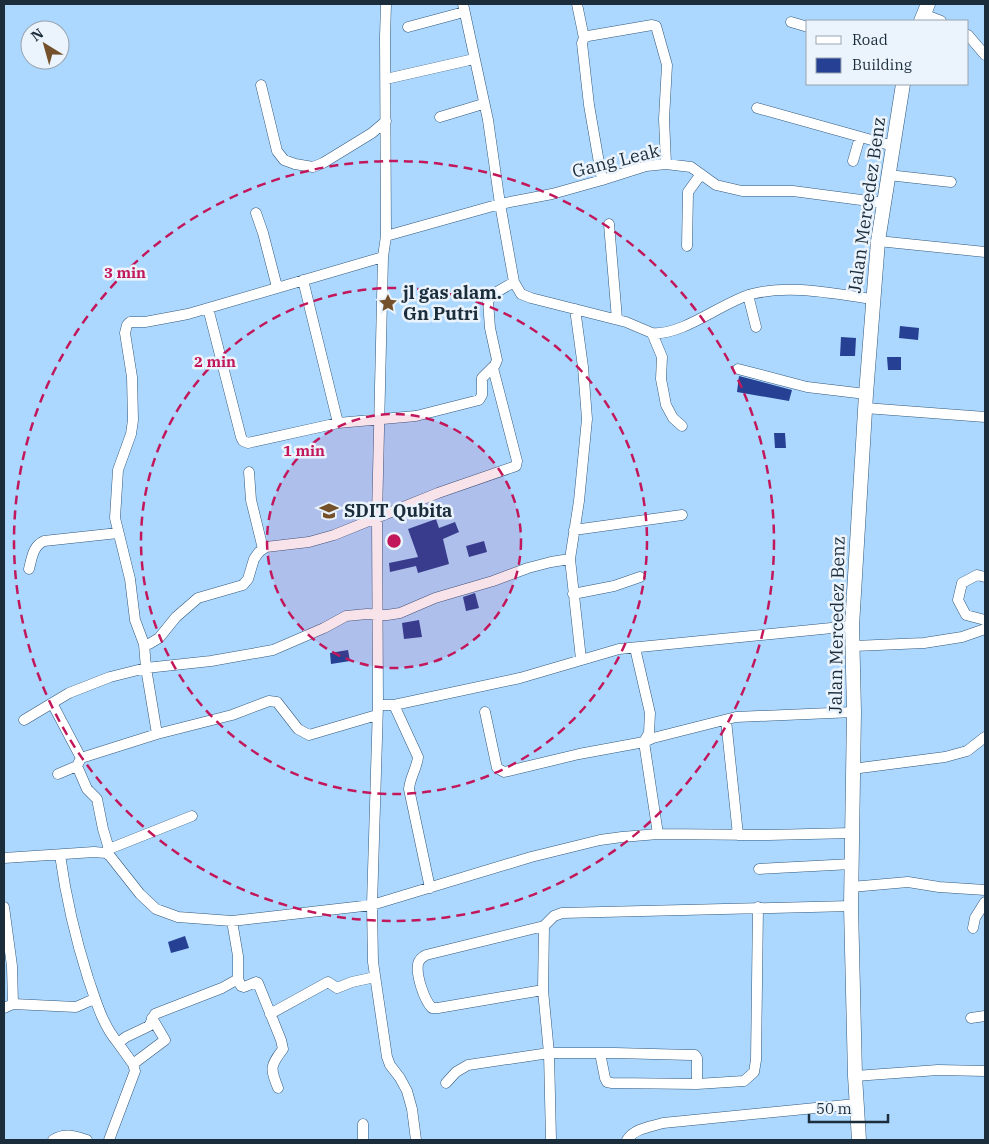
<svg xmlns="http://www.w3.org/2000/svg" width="989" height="1144" viewBox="0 0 989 1144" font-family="'IBM Plex Serif',serif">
<rect width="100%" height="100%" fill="#acd7ff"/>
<path fill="#264194" d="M 900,326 L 919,328 L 918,340 L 899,338 Z
M 841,337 L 856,338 L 855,356 L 840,356 Z
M 887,357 L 901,357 L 901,370 L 888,370 Z
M 739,376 L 792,390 L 789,401 L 737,392 Z
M 774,433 L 785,433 L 786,448 L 775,448 Z
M 436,519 L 439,528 L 455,522 L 459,532 L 443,539 L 449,564 L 418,573 L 416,566 L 390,572 L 389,563 L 418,557 L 408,529 Z
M 484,541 L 487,552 L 469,557 L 466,546 Z
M 475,593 L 479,608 L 466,611 L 463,597 Z
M 419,620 L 422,637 L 404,639 L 402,623 Z
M 348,650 L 350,661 L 331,664 L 330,653 Z
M 185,936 L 189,948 L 171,953 L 168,942 Z"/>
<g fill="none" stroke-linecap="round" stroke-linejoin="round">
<g stroke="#32597b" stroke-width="11">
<path id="minor" d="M 386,4 L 385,37 L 386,236 L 383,257 L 377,517 L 378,705 L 372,905 L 373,962 L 387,1057 L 390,1065 L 400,1078 L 407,1091 L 412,1109 L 416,1140
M 463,4 L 488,120 L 500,204 L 514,282 L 521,294 L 531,298 L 626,322 L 652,333 C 683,336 722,302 752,294 C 791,284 834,294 873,299
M 577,4 L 584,38
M 923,14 L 941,21
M 791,22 L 808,27
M 408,27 L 464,12
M 968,35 L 985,55
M 386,79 L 474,59
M 261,85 L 277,151 L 284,160 L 295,164 L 313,167 L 323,163 L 372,133 L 386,121
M 757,108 L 893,146
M 440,117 L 483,104
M 853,161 L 860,137
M 888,175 L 951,182
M 602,180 L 589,105 L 582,43 L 584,38 L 588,36 L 652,25 L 656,26 L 667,65 L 664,119 L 666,164
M 256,213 L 263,233 L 277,287
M 609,224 L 617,319
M 386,236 L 500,204 L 552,194 L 602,180 L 646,166 L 666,164 L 691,167 L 716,185 L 742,191 L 793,191 L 884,203
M 878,241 L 985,252
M 687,246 L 688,192 L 701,174
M 383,257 L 188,314 L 145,322 L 130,322 L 127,325 L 125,333 L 132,377 L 133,420 L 131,434 L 118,470 L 115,518 L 130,579 L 135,620 L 144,644 L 149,644 L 159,638 L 176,617 L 198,598 L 243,585 L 248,579 L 254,559 L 259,552 L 266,547 L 309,542 L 334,535 L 438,493 L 516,466 L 517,461 L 493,368
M 303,280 L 338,423
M 748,295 L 756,327
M 208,308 L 241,437 L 243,441 L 248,443 L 338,423 L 416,416 L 479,400 L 482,395 L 482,378 L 495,365 L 497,360 L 490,328 L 488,301 L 495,293 L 514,282
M 575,309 L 583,367 L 587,419 L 579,501 L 570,559 L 581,659
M 652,333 L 662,357 L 661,379 L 666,405 L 673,418 L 682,426
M 738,369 L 807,387 L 866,394
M 865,408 L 985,417
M 249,472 L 251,500 L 263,549
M 574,530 L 682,515
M 29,569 C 32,557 33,546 44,541 L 118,533
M 985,577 L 977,575 L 962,583 L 958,600 L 966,615 L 985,620
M 573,594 L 614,586 L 640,577
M 144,644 L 146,668 L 157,734
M 854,646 L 924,643 L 962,637 L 985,629
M 635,648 L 650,713 L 649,733 L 644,742 L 658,834
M 52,703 L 81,758 L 77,766 L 87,789 L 97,799 L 103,829 L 109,849
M 378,705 L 394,705 L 520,678 L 619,649 L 852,626
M 394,705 L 418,757 C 417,768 410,777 409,789 L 430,888
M 485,712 L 497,768 L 504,772 L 579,754 L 644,742 L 653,738 L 736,717 L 854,712
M 24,720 L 69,693 L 110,677 L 146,668 L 211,661 L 273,650 L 324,628 L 346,616 L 367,614 L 387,615 L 400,613 L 435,598 L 493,581 L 528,568 L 551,562 L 570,559
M 726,720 L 738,835
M 81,758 L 157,734 L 232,715 L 269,701 L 277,702 L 298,729 L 309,735 L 377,715
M 852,769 L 945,757 L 967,751 L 985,737
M 58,774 L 77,766
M 106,853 L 109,849 L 192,816
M 60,855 C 66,898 75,937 88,978 C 96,1001 102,1024 118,1043
M 4,858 L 94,852 L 106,853 L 110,856 L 140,894 L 156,909 L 178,917 L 232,921 L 372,905 L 531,857 L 600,840 L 622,837 L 658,834 L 768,835 L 852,833
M 759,869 L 852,864
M 851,887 L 908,882 L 939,887 L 985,890
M 4,907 L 12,966 L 13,1004
M 544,926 L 426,955 C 422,957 419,960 418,964 C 416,975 424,1000 432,1008 L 438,1008 L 543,990 L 549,1053 L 615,1053 L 691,1055 L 695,1055 L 697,1058 L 697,1084 L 744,1081 L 754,1072 L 756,1060 L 758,907
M 973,928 L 975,918 L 985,902
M 238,979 L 241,986 L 244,987 L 256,982 L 258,983 L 281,1040 L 283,1049 C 270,1066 270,1068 278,1088
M 543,990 L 544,926 L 554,916 L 562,913 L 851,906
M 4,1008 L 13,1004 L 76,1007 L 94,999
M 270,1014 L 328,982 L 337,988 L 352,982 L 375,977
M 971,1018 L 985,1016
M 600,1053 L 605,1078 L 607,1082 L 612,1083 L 697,1084
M 133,1064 L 165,1040 L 152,1018
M 855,1076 L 938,1070 L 985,1071
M 446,1083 L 456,1072 L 468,1065 L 549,1053 L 551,1140
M 363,1124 L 363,1140
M 53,1140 C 65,1132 75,1136 87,1140
M 109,1140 L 135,1071 L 133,1064 L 118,1043 L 126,1037 L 149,1026 L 155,1014 L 222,988 L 238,979 L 238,956 L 232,921
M 627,1140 C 635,1128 650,1127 663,1123 L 856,1104"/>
</g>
<g stroke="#32597b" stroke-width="15">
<path id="major" d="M 921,21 L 928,4
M 859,1140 L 855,1076 L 851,906 L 854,712 L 852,626 L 866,394 L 878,241 L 903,84"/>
</g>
<use href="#minor" stroke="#fff" stroke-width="10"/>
<use href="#major" stroke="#fff" stroke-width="14"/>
</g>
<circle cx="394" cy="541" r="127" fill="#c2185b" fill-opacity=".12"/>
<g fill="none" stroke="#c2185b" stroke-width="2.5" stroke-dasharray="9 6">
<circle cx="394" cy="541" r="127"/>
<circle cx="394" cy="541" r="253"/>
<circle cx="394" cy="541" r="380"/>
</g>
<defs>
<g id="sight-bare" transform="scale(1.5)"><path d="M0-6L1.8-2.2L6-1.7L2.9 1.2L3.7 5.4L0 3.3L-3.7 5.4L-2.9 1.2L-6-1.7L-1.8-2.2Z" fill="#74512a" stroke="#ebf4fc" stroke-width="2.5" paint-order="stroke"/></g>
<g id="school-bare" transform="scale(1.5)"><path d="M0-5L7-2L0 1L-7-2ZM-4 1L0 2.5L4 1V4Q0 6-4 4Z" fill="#74512a" stroke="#ebf4fc" stroke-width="2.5" paint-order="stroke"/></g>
</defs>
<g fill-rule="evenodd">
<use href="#sight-bare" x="388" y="303"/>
<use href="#school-bare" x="329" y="511"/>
</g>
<g text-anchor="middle" stroke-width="5" stroke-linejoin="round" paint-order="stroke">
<g font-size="18" fill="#1b2c3b" stroke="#ebf4fc">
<text transform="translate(616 161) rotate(-14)" y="6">Gang Leak</text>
<text transform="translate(867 205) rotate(-82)" y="6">Jalan Mercedez Benz</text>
<text transform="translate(837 625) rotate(-89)" y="6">Jalan Mercedez Benz</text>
</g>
<g font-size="18" font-weight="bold" fill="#1b2c3b" stroke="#ebf4fc" text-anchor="start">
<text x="403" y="299">jl gas alam.<tspan x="403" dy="21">Gn Putri</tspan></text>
<text x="344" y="517">SDIT Qubita</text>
</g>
</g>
<circle cx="394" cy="541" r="8" fill="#c2185b" stroke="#ebf4fc" stroke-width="2.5"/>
<g font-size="15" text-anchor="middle" font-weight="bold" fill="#c2185b" stroke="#ebf4fc" stroke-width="5" stroke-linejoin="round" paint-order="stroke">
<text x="125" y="278">3 min</text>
<text x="215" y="367">2 min</text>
<text x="304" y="456">1 min</text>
</g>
<rect width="989" height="1144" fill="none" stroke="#1b2c3b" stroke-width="10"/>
<rect x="806" y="20" width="162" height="65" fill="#ebf4fc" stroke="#98a4af"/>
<rect x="816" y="36" width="25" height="8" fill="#ffffff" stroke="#98a4af"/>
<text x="852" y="45" font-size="15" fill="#1b2c3b">Road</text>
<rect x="816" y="58" width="25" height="15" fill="#264194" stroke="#98a4af"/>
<text x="852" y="70" font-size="15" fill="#1b2c3b">Building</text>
<g transform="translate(45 45) rotate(323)"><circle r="24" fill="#ebf4fc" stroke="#98a4af"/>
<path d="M0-4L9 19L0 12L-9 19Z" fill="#74512a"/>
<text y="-8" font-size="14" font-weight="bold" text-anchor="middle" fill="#1b2c3b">N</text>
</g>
<path d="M809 1114v8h79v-8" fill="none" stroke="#1b2c3b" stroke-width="2.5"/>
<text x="816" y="1114" font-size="15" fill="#1b2c3b" stroke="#ebf4fc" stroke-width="4" paint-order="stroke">50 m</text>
</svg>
